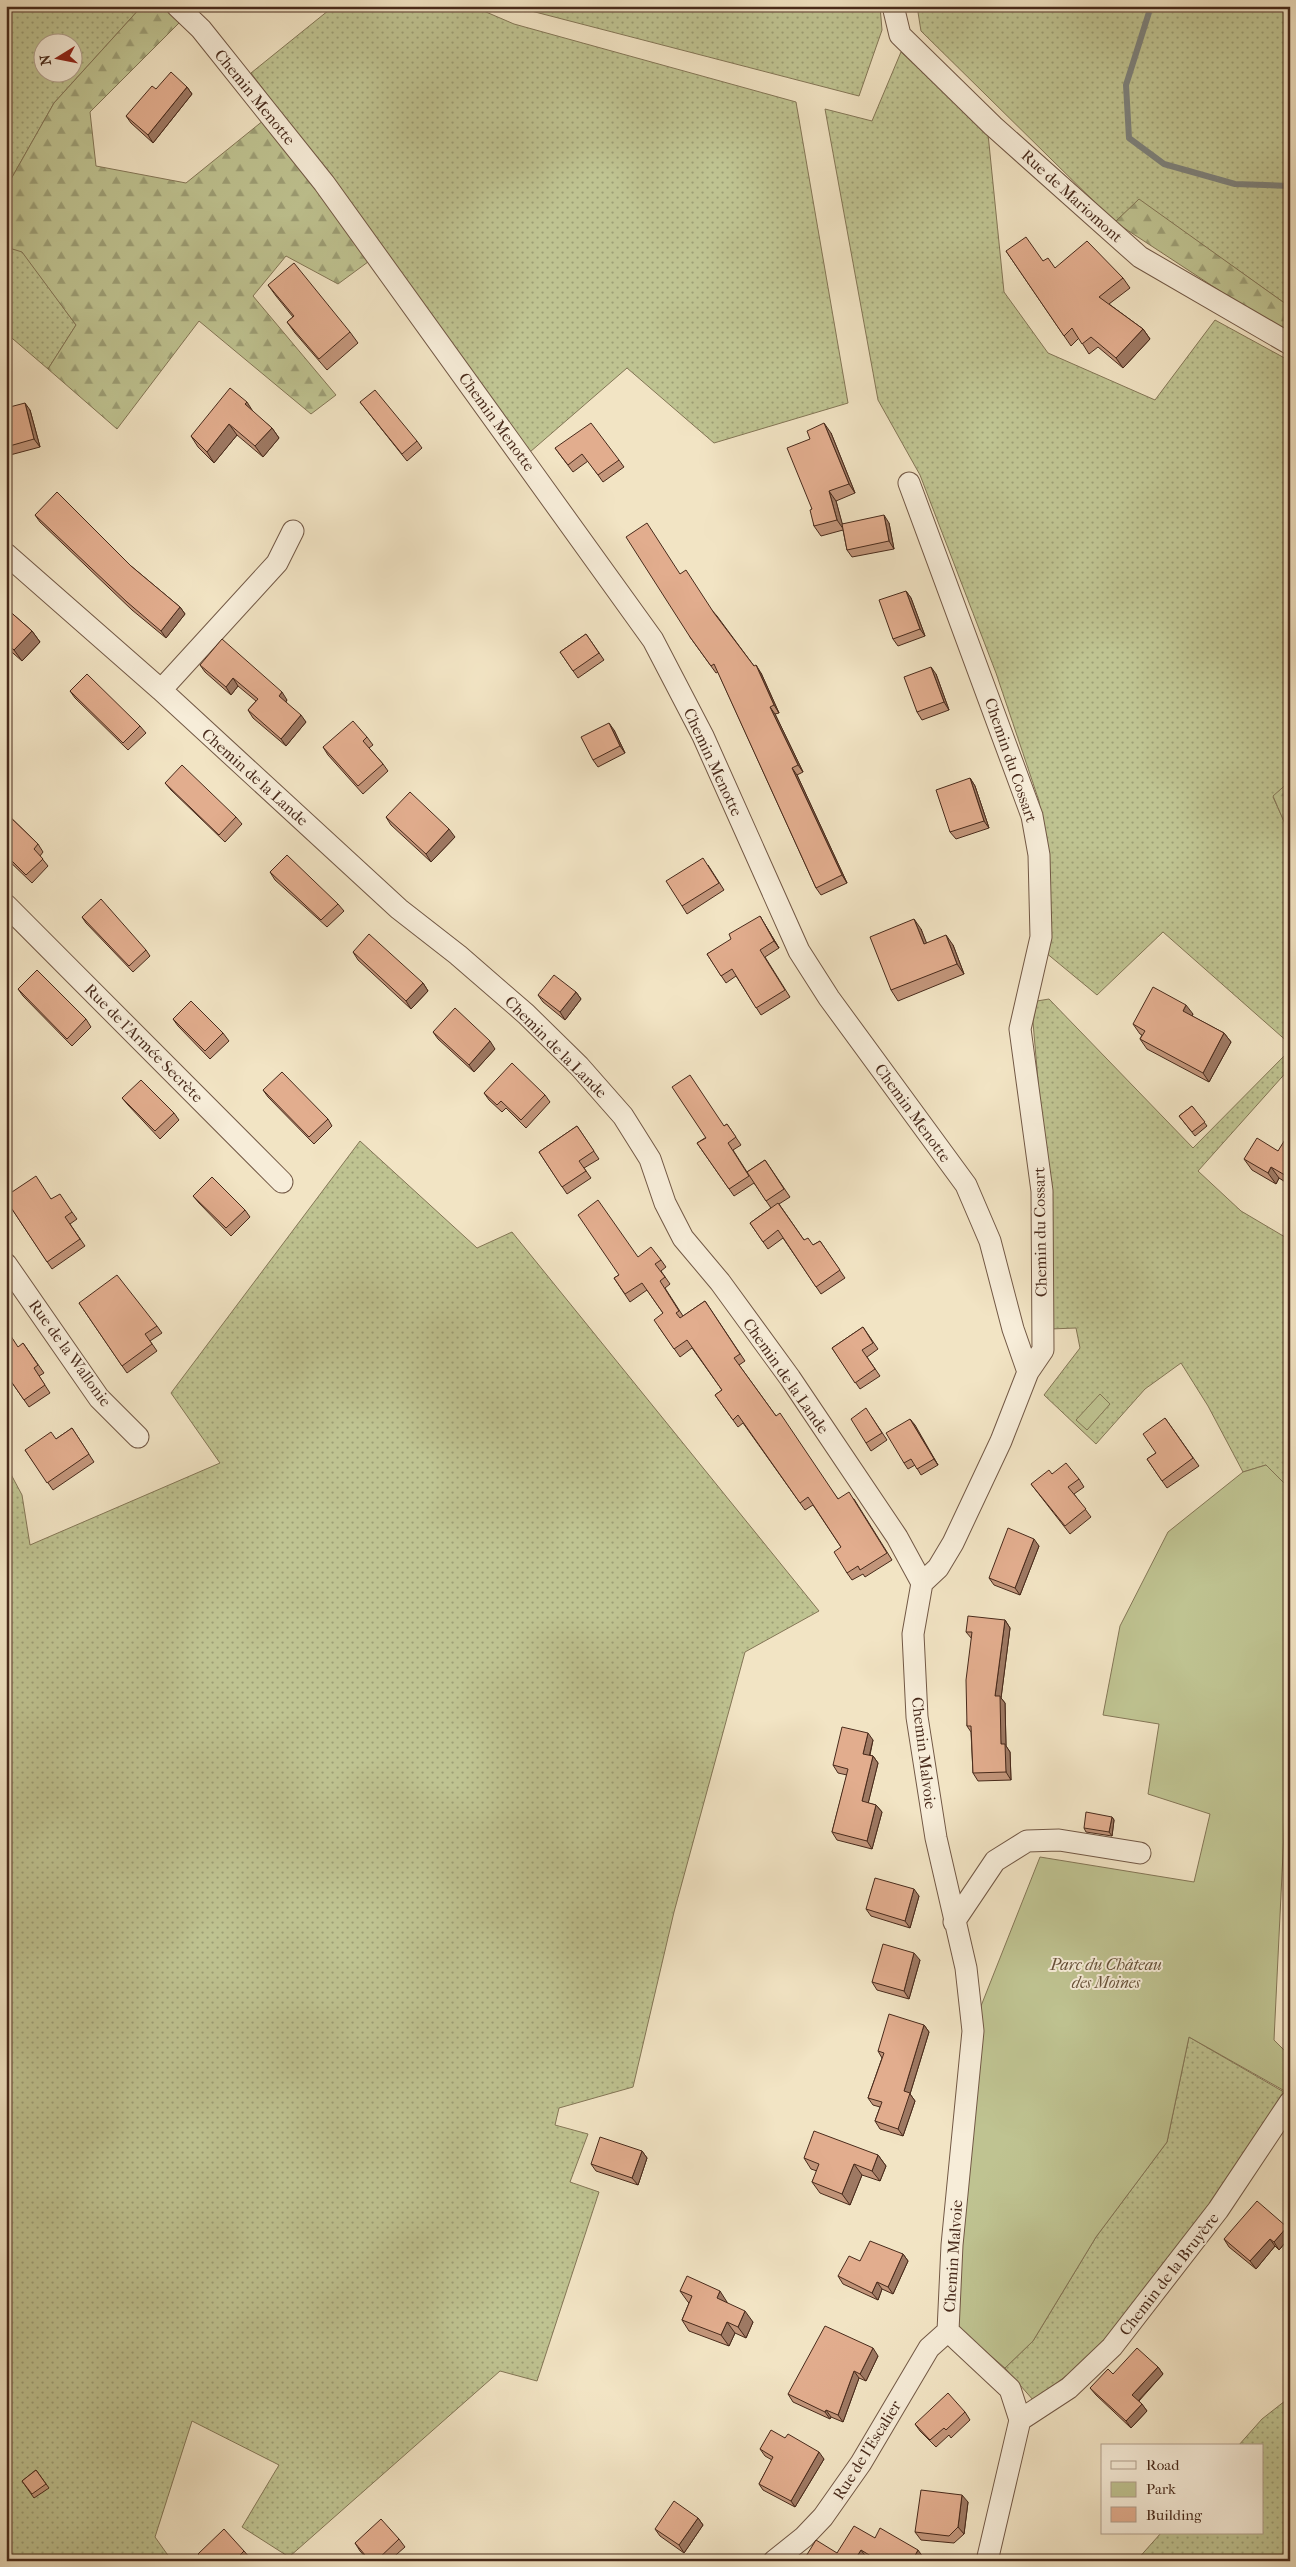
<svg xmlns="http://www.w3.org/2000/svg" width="1296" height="2567" font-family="'IM FELL French Canon',serif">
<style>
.grass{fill:url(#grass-dots);stroke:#847656;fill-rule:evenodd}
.forest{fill:url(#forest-firs);stroke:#847656}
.park{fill:#bfc391;stroke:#847656}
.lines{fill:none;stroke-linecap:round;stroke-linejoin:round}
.stream{stroke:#7d827d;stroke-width:6}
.street-casing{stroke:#725845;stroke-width:23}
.street{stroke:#f7edd9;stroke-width:21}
.wall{fill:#c2957a;stroke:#482a1b}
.shaded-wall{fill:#9e7963;stroke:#482a1b}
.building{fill:#e2ad8e;stroke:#482a1b}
.labels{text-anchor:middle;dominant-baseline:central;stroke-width:4;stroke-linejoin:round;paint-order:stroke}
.street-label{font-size:16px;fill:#482a1b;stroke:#f7edd9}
.park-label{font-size:16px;font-style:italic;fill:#665038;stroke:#f7edd9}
</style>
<defs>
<pattern id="grass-dots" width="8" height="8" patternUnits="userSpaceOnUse" patternTransform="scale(1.25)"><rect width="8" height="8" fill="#bfc391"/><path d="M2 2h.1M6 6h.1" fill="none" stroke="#9d9f76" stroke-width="1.8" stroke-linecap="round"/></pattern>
<pattern id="forest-firs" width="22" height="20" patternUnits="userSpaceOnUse" patternTransform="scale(1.25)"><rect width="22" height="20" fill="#bfc391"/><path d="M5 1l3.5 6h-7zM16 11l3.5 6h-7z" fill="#9d9f76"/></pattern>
</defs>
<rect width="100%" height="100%" fill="#f2e4c4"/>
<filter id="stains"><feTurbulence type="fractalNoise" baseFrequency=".004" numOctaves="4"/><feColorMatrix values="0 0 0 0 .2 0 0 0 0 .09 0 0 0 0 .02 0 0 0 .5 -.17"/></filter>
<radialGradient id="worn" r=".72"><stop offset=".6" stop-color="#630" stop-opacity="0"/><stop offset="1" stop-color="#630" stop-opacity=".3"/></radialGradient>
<path class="grass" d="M6,6H142L54,103L6,188ZM42,42H72V72H42Z
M334,6H472L514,24L796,102L848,403L714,443L627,368L530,452L345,198L251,73Z
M512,6H880L882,30L859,96Z
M917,6H1290V307L1139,200L1115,222L921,31Z
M901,52L988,134L1004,292L1048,353L1155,400L1215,320L1290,361V781L1273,797L1290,834V1044L1163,932L1097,995L1045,952L1050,885L1039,801L996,673L920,475L878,400L825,109L872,121Z
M6,247L22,251L76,325L48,369L6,333Z
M1049,999L1193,1148L1290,1050V1068L1198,1171L1241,1211L1290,1240V1337L1288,1339L1290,1342V1489L1266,1465L1243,1472L1208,1406L1181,1363L1145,1389L1096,1444L1044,1395L1080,1348L1076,1328L1050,1329L1048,1199L1033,1022L1037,1001Z
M360,1141L477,1248L512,1232L819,1611L745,1652L674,1912L633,2087L559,2108L555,2125L588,2134L570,2182L599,2192L537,2381L500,2371L289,2557L242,2527L279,2465L192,2421L155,2537L172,2561H6V1465L22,1495L30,1545L220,1463L171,1393Z
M1189,2037L1289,2095L1108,2343L1034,2401L1005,2368L1033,2341L1096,2237L1167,2142Z
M1290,2397V2561H1136L1161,2533H1262V2446H1238L1262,2419Z"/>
<path class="forest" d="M142,6H166L180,22L90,112L96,166L186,183L264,120L372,259L338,284L286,256L253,296L336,395L311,414L199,321L117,429L48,369L76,325L22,252L6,247V188L54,103Z
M1139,199L1290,307V337L1115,222Z
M1290,781V822L1285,824L1273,796Z"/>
<path class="park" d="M1100,1394L1110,1404L1087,1430L1076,1420Z
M1266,1465L1290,1489V1777L1286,1791L1274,2040L1290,2056V2094L1189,2037L1167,2142L1096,2237L1033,2341L1005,2368L956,2326L981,2006L1040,1857L1194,1882L1210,1814L1148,1794L1159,1724L1103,1715L1120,1626L1168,1532L1243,1472Z"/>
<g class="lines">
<path class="stream" d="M1151,6L1126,85L1129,138L1164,164L1235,184L1290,186"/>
<g class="street-casing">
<path id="street" d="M177,6L201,29L324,183L653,640L703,736L799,951L829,998L966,1185L990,1241L1013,1329L1028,1372
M893,6L900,35L993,126L1140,257L1290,344
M909,483L1032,816L1039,855L1041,937L1020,1029L1042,1191L1043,1350L1028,1372L1001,1441L953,1543L938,1568L922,1583
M6,554L161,690L399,909L458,955L526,1014L579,1066L623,1116L650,1159L665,1203L683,1238L720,1282L790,1378L897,1537L922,1583
M161,690L277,563L293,531
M6,905L282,1182
M6,1264L99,1398L138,1437
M922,1583L913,1634L917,1717L936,1838L966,1968L973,2031L952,2245L948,2331L1010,2389L1020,2420L987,2561
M954,1922L995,1861L1027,1841L1059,1840L1140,1853
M1020,2420L1069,2388L1112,2347L1218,2210L1290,2102
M774,2561L804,2537L823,2517L861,2463L929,2348L948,2331"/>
</g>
<use href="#street" class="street"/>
</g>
<path class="wall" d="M187,87L192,94L153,143L131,123L126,116L156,89Z
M1006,251L1043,261L1055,268L1123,278L1130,288L1109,304L1143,329L1150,339L1123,368L1098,347L1089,354L1079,338L1071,346Z
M268,285L350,332L358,343L327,370L295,333L287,322L293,317L276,296Z
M360,402L417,441L422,448L407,461Z
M6,408L30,410L40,447L10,455L6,450Z
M254,413L272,428L279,438L263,457L237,435L214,463L198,447L191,436Z
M831,433L855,493L836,501L842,524L889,523L894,549L852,557L847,550L843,530L821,536L814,526L812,509Z
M555,448L619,460L624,467L603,482L588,461L573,472Z
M35,515L131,566L180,607L185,614L166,638L132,610L40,522Z
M680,574L717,616L754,666L761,673L779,713L775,714L803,772L797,775L847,883L821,895L816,888L718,672L716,673L690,637Z
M906,591L911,598L925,636L898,646L893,639Z
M6,608L32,631L40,642L22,661L6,647Z
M586,634L604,660L578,678L560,652Z
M200,665L287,700L286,702L306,722L286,746L253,718L248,710L256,701L238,686L231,695L205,672Z
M936,674L949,710L922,720L917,712Z
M70,691L140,726L146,733L128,750L75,698Z
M614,730L625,753L598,767L593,760Z
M367,737L373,745L369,748L383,764L388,771L363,794L328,755L323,747Z
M970,778L975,786L989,828L956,839L950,832Z
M165,783L236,817L242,824L225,842L171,790Z
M6,813L38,844L43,852L40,856L48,866L32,883L6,858Z
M386,817L455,837L431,862L391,825Z
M708,865L724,890L687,914L682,906Z
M270,872L338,904L344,911L327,927L275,880Z
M82,917L146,950L150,956L133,972L86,923Z
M764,923L779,948L765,957L790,997L761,1015L736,976L726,983L707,954Z
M921,929L926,943L953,945L964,974L898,1001L891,990Z
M353,952L423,983L428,991L411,1009L358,960Z
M18,989L86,1019L91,1027L72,1046L23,996Z
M576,992L581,999L565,1020L543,1002L538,995Z
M1193,1014L1192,1016L1224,1033L1231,1042L1209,1082L1147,1049L1140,1039L1142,1035L1140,1034L1133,1024Z
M173,1019L223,1033L229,1041L210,1059L178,1026Z
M433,1032L495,1049L474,1072L438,1039Z
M263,1090L328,1119L332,1126L314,1144L268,1097Z
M484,1093L545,1095L550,1102L526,1128L506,1108L502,1112L489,1100Z
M122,1098L174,1113L179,1120L160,1139L128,1105Z
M1192,1106L1207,1126L1195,1136L1179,1116Z
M727,1124L741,1145L733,1150L747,1172L765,1160L790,1197L779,1204L804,1240L813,1245L820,1241L845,1278L821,1294L783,1238L768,1249L750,1223L771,1208L754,1183L734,1196L697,1143Z
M577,1126L599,1159L584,1168L591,1178L567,1194L539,1152Z
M1290,1140V1185L1279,1178L1276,1184L1252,1170L1244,1159L1278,1151Z
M193,1196L245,1210L250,1217L231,1236L199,1203Z
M52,1199L72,1212L77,1219L70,1224L85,1246L52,1269L6,1200Z
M661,1260L666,1267L661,1271L670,1284L665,1288L683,1316L705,1301L745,1361L739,1365L776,1416L838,1499H854L892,1560L865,1577L863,1574L852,1580L847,1573L841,1547L813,1505L805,1510L743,1423L738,1427L715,1395L722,1390L692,1348L680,1357L659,1327L663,1313L647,1290L630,1302L614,1278L619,1275Z
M79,1303L157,1326L162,1333L150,1341L157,1351L127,1373Z
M863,1327L878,1349L867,1357L880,1376L860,1389L832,1348Z
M23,1343L44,1373L39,1376L50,1393L29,1407L6,1374L19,1347Z
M871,1416L887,1440L871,1451L866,1443Z
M1165,1418L1199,1466L1167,1488L1147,1459L1156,1453Z
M910,1419L938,1465L921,1475L915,1465L908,1469L904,1463Z
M72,1428L94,1462L53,1490L25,1450L56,1439Z
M1052,1474L1079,1479L1084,1487L1074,1494L1091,1517L1070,1534L1031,1484Z
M1039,1546L1020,1595L994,1585L989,1578Z
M1005,1620L1010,1628L1001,1698L1005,1703L1006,1746L1010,1752L1011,1780L978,1781L973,1773L971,1732L967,1726L972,1639L966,1632Z
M873,1740L870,1755L873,1756L878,1763L868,1803L876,1805L882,1812L872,1849L837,1840L832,1832L847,1775L838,1773L833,1765Z
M1112,1817L1114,1820L1112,1836L1086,1832L1084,1828Z
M919,1896L910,1928L871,1916L866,1909Z
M920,1960L909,1999L877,1990L872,1982Z
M924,2025L929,2032L910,2094L915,2101L903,2136L880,2129L875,2121L880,2107L873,2105L868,2098L882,2058L878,2051Z
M642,2151L647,2158L638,2185L596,2171L591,2164Z
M878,2155L886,2166L880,2181L862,2175L850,2205L820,2193L812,2182L817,2171L811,2169L804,2158Z
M1287,2227L1290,2230V2237L1279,2250L1275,2246L1256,2269L1229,2247L1224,2239Z
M903,2254L908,2261L893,2294L882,2289L878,2300L843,2284L838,2276L860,2261Z
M680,2291L727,2302V2303L753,2322L746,2338L735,2333L729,2346L689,2331L682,2320L689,2303L688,2302Z
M878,2356L866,2381L859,2378L843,2422L831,2417L830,2419L793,2402L788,2394Z
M1158,2367L1163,2374L1139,2401L1147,2411L1131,2428L1096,2395L1090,2388L1113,2374Z
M965,2412L970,2420L951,2438L949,2435L936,2447L920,2431L915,2424Z
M785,2438L824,2459L795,2507L763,2490L759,2484L772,2460L765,2456L760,2449Z
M36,2470L49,2488L34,2498L22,2481Z
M968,2502L964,2534L954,2543L921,2540L915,2532Z
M698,2518L703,2525L684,2553L660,2536L655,2529Z
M875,2538L923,2557L921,2561H872L866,2557L837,2553Z
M399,2539L405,2547L389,2561H369L360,2551L355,2543Z
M244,2551L250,2558L247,2561H203L198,2554Z"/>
<path class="shaded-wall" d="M187,87L192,94L153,143L148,135Z
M1143,329L1150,339L1123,368L1116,358Z
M247,402L254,413L245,404Z
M25,403L30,410L40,447L34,439Z
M824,423L831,433L855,493L849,484Z
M229,424L237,435L214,463L207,452Z
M272,428L279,438L263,457L255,446Z
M829,491L836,501L844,530L837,520Z
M884,515L889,523L894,549L889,541Z
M906,591L911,598L925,636L920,629Z
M180,607L185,614L166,638L161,631Z
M32,631L40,642L22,661L14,650Z
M756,665L761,673L779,713L774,705Z
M931,667L936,674L949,710L944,702Z
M233,678L238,686L231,695L226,687Z
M282,692L287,700L284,703L279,696Z
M770,707L775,714L803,772L798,765Z
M301,715L306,722L286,746L281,739Z
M609,723L614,730L625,753L620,746Z
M792,768L797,775L847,883L842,875Z
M970,778L975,786L989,828L984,821Z
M449,829L455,837L431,862L426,854Z
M760,916L764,923L779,948L774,941Z
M914,919L921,929L931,954L924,944Z
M946,935L953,945L964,974L957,964Z
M423,983L428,991L411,1009L406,1001Z
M576,992L581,999L565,1020L560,1012Z
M1186,1005L1193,1014L1189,1020L1183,1011Z
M1224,1033L1231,1042L1209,1082L1203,1073Z
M490,1041L495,1049L474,1072L469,1065Z
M1271,1167L1279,1178L1276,1184L1268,1173Z
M910,1419L915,1425L938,1465L934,1459Z
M1034,1539L1039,1546L1020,1595L1015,1588Z
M1005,1620L1010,1628L1001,1698L1005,1703L1006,1746L1010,1752L1011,1780L1006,1772L1001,1744L995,1696Z
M868,1733L873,1740L868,1761L863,1754Z
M873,1756L878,1763L867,1808L862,1801Z
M876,1805L882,1812L872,1849L867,1841Z
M1112,1817L1114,1820L1112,1836L1109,1832Z
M914,1889L919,1896L910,1928L905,1921Z
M914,1953L920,1960L909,1999L904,1991Z
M924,2025L929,2032L910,2094L915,2101L903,2136L898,2129L904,2091Z
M642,2151L647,2158L638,2185L632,2178Z
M878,2155L886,2166L880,2181L872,2171Z
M854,2164L862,2175L850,2205L842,2194Z
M1287,2227L1290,2230V2237L1279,2250L1274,2242Z
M1270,2239L1275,2246L1256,2269L1250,2261Z
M903,2254L908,2261L893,2294L888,2287Z
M877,2282L882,2289L878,2300L872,2293Z
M720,2291L727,2302L724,2309L717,2298Z
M745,2311L753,2322L746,2338L738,2327Z
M727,2322L735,2333L729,2346L721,2335Z
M873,2348L878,2356L866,2381L860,2374Z
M1158,2367L1163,2374L1137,2402L1132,2395Z
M854,2371L859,2378L843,2422L838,2415Z
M1142,2404L1147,2411L1131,2428L1126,2421Z
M826,2410L831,2417L830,2419L825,2412Z
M819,2452L824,2459L795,2507L791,2501Z
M962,2495L968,2502L964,2534L958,2527Z
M698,2518L703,2525L684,2553L679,2545Z
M861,2550L866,2557L864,2561H854Z
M918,2550L923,2557L921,2561H912Z"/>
<path class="building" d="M171,72L187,87L148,135L126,116L152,86L156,89Z
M1026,237L1043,261L1048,258L1055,268L1087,241L1123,278L1099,297L1143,329L1116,358L1091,337L1082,344L1072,328L1064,336L1006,251Z
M294,263L350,332L319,359L287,322L294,316L268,285Z
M230,388L247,402L245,404L272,428L255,446L229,424L207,452L191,436Z
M375,390L417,441L402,454L360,402Z
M25,403L34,439L6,447V408Z
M591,423L619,460L598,475L582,454L568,465L555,448Z
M824,423L849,484L829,491L837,520L814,526L810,510L812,509L787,448L810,439L807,431Z
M57,492L131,566L180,607L161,631L127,602L35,515Z
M884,515L889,541L847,550L842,524Z
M647,523L680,574L686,570L714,613L754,666L756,665L774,705L770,707L798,765L792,768L842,875L816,888L714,664L711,666L690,637L626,537Z
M906,591L920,629L893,639L879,600Z
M6,608L32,631L14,650L6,643Z
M586,634L599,653L573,671L560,652Z
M222,639L282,692L279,696L301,715L281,739L248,710L258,699L233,678L226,687L200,665Z
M931,667L944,702L917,712L904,677Z
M87,674L140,726L123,743L70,691Z
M353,721L367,737L363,741L383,764L358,786L323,747Z
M609,723L620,746L593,760L581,737Z
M182,765L236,817L219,835L165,783Z
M970,778L984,821L950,832L936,790Z
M410,792L449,829L426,854L386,817Z
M6,813L38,844L34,849L43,859L26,875L6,855Z
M287,855L338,904L321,920L270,872Z
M703,858L719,883L682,906L666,881Z
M101,899L146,950L129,966L82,917Z
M760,916L774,941L760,950L785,990L756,1008L732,969L721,976L707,954L731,939L729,934Z
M914,919L924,944L946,935L957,964L891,990L870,937Z
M369,934L423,983L406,1001L353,952Z
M37,970L86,1019L67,1039L18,989Z
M554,975L576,992L560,1012L538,995Z
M1153,987L1186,1005L1183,1011L1224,1033L1203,1073L1140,1039L1145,1031L1133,1024Z
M191,1001L223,1033L205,1051L173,1019Z
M455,1008L490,1041L469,1065L433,1032Z
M512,1063L545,1095L521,1120L501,1101L497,1105L484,1093Z
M282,1072L328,1119L309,1137L263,1090Z
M690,1075L724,1126L727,1124L736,1137L728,1143L749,1176L729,1189L697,1143L706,1138L672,1087Z
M141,1080L174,1113L155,1131L122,1098Z
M1192,1106L1205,1122L1192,1132L1179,1116Z
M577,1126L594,1151L579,1161L586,1171L562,1187L539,1152Z
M1257,1138L1278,1151L1286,1138L1290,1140V1178L1271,1167L1268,1173L1244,1159Z
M765,1160L784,1189L766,1201L747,1172Z
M36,1176L51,1199L60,1194L72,1212L65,1217L80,1239L47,1262L6,1200V1196Z
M212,1177L245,1210L226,1228L193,1196Z
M598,1200L638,1257L651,1247L661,1260L655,1264L665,1277L660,1281L679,1311L676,1313L680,1318L705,1301L740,1354L734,1358L776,1416L780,1413L838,1499L849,1492L887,1553L860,1570L858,1566L847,1573L834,1552L841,1547L808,1497L800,1503L738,1415L733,1420L715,1395L722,1390L687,1340L674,1349L654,1320L663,1313L642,1283L625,1294L614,1278L619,1275L578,1215Z
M778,1203L804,1240L808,1238L813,1245L820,1241L840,1270L816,1287L778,1230L763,1242L750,1223Z
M117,1275L157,1326L145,1334L152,1344L122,1366L79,1303Z
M863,1327L873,1343L862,1350L875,1369L855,1383L832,1348Z
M6,1330H7L18,1347L23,1343L38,1365L34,1368L45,1385L24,1400L6,1374Z
M866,1408L882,1433L866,1443L851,1419Z
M1165,1418L1193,1458L1162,1481L1147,1459L1156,1453L1143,1434Z
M910,1419L934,1459L917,1469L911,1459L904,1463L886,1433Z
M72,1428L89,1454L47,1483L25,1450L51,1432L56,1439Z
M1066,1463L1079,1479L1068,1487L1086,1509L1065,1526L1031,1484L1049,1470L1052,1474Z
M1008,1528L1034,1539L1015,1588L989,1578Z
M968,1616L1005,1620L995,1696H1000L1001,1744H1005L1006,1772L973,1773L971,1726H967L966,1680L972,1632H966Z
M842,1727L868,1733L863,1754L873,1756L862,1801L876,1805L867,1841L832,1832L848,1769L833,1765Z
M1086,1812L1112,1817L1109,1832L1084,1828Z
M875,1878L914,1889L905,1921L866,1909Z
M883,1944L914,1953L904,1991L872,1982Z
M889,2014L924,2025L904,2091L910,2093L898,2129L875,2121L882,2102L868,2098L884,2053L878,2051Z
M814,2131L878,2155L872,2171L854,2164L842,2194L812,2182L819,2164L804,2158Z
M600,2137L642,2151L632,2178L591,2164Z
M1257,2201L1287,2227L1274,2242L1270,2239L1250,2261L1224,2239Z
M870,2241L903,2254L888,2287L877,2282L872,2293L838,2276L849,2256L860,2261Z
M687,2276L720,2291L717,2298L745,2311L738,2327L727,2322L721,2335L682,2320L692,2296L680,2291Z
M825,2326L873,2348L860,2374L854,2371L838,2415L826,2410L825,2412L788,2394Z
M1137,2348L1158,2367L1132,2395L1142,2404L1126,2421L1090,2388L1108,2369L1113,2374Z
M948,2393L965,2412L946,2430L944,2428L930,2440L915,2424Z
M771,2430L785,2438L788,2434L819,2452L791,2501L759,2484L773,2457L760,2449Z
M36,2470L46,2484L32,2494L22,2481Z
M921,2490L962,2495L958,2527L949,2536L915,2532Z
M674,2501L698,2518L679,2545L655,2529Z
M381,2519L399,2539L376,2561H370L355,2543Z
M854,2526L875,2538L880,2528L918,2550L912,2561H879L861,2550L854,2561H803L816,2540L837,2553Z
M224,2529L244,2551L234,2561H205L198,2554Z
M590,2557L596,2561H588Z"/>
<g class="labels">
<g class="street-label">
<text transform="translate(255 97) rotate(51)">Chemin Menotte</text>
<text transform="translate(1072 196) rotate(42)">Rue de Mariomont</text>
<text transform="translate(497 422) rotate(54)">Chemin Menotte</text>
<text transform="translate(1011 760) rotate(71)">Chemin du Cossart</text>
<text transform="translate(713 762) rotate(65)">Chemin Menotte</text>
<text transform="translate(255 777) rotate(42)">Chemin de la Lande</text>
<text transform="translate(144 1043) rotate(45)">Rue de l'Armée Secrète</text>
<text transform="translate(556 1047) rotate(45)">Chemin de la Lande</text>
<text transform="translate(913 1113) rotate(54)">Chemin Menotte</text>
<text transform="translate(1040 1232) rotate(-91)">Chemin du Cossart</text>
<text transform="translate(70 1353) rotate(54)">Rue de la Wallonie</text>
<text transform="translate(786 1376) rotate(55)">Chemin de la Lande</text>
<text transform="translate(924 1753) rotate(83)">Chemin Malvoie</text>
<text transform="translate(953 2256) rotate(-86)">Chemin Malvoie</text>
<text transform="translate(1169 2274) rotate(-52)">Chemin de la Bruyère</text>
<text transform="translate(867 2450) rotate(-58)">Rue de l'Escalier</text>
</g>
<g class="park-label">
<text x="1106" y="1964">Parc du Château<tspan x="1106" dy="18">des Moines</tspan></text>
</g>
</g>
<rect width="1296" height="2567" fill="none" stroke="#f2e4c4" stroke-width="25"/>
<rect x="8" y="8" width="1281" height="2552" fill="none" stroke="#482a1b" stroke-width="2.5"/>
<rect x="12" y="12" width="1271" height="2542" fill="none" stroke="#482a1b"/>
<rect x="1101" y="2444" width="162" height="90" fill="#f7edd9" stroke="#b19f8d"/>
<rect x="1111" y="2461" width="25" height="8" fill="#f7edd9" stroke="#b19f8d"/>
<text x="1146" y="2470" font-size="15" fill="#482a1b">Road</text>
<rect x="1111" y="2482" width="25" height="15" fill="#bfc391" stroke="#b19f8d"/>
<text x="1146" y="2494" font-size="15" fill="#482a1b">Park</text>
<rect x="1111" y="2507" width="25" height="15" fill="#e2ad8e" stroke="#b19f8d"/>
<text x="1146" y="2520" font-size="15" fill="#482a1b">Building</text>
<g transform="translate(58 58) rotate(260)"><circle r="24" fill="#f7edd9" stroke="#b19f8d"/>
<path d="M0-4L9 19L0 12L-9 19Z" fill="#8f2418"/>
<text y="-8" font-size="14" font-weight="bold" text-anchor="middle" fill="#482a1b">N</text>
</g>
<rect width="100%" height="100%" filter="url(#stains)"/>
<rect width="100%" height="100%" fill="url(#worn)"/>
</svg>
